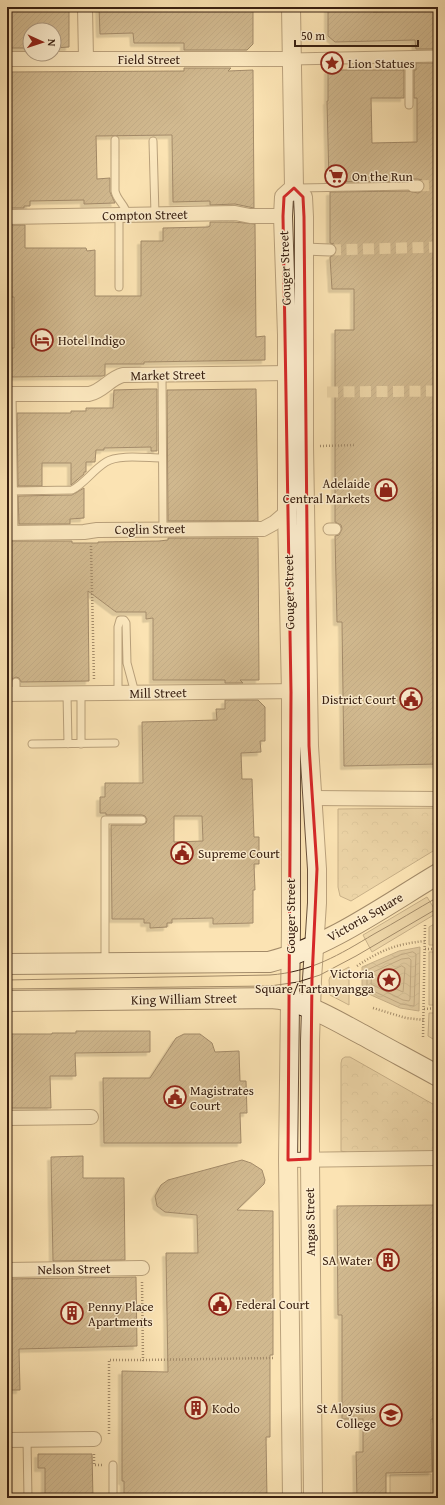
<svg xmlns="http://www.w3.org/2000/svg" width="445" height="1505" font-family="'Gentium Book Plus',serif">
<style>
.green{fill:#dac297;stroke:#8a7154}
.forest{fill:url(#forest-crowns);stroke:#8a7154}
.water{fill:url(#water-waves);stroke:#866d51}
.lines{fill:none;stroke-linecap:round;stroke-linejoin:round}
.shore{stroke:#796046;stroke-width:1}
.building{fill:url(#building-hatch);stroke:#392011;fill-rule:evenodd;filter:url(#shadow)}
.pedestrian-tunnel{stroke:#d4bc93;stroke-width:11;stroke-dasharray:11 5.5;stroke-linecap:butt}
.service-casing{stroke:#6a513a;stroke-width:9}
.pedestrian-casing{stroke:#6a513a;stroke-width:13}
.minor-casing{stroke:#6a513a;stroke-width:16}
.tertiary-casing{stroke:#6a513a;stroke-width:20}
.secondary-casing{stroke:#392011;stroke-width:22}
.path{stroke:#392011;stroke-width:2.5;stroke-dasharray:1 2;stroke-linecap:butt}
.service{stroke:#fcedce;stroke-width:7}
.pedestrian{stroke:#fcedce;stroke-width:11}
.minor{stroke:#fcedce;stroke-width:14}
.tertiary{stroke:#fcedce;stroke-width:18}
.secondary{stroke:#fcedce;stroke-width:20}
.tram{stroke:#392011;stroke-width:1}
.marked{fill:none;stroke:#d62828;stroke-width:3;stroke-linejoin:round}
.labels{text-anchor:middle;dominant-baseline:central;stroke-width:3;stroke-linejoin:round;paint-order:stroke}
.street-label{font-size:13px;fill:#392011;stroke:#fcedce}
.poi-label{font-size:13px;fill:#392011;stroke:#fcedce;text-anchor:start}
</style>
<defs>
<pattern id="forest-crowns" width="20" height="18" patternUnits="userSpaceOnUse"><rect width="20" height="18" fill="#dac297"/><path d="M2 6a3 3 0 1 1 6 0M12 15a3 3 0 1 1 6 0" fill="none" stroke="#bca681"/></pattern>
<pattern id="water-waves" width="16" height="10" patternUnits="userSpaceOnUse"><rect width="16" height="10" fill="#b9a17c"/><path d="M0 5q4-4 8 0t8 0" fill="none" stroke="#978364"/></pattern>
<pattern id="building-hatch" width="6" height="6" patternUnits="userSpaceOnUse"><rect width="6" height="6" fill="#9e8565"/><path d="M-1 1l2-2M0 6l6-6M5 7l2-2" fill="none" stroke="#826c52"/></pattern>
<filter id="shadow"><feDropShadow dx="-3.5" dy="3.5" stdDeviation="0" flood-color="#0004"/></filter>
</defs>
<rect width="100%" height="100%" fill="#fbe3b3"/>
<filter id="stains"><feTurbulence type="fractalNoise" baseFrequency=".005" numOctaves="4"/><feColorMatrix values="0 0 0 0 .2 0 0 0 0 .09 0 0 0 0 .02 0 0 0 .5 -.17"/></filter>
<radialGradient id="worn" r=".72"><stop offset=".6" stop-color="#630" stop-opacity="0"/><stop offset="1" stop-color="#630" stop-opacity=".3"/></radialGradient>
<path class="green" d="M427,897L437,913L372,952L363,935Z
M438,922V945H429V927Z
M429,952H438V1005H429Z
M349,967V1005L330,995L329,980L330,977Z
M429,1013H438V1042L428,1036Z
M431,1474V1498H390V1475Z"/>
<path class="forest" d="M438,808V848L351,901L340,896L338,887V809Z
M345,1057H350L438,1107V1152L350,1153L341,1151V1063L342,1059Z"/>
<path class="water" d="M420,947L419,1011L400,1008L362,991V967L399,951Z"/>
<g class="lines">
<path class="shore" d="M413,952L416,954L414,1006L401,1004L367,988V970L400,955Z
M402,959L409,958L411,960L410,999L409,1001L403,1000L371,984L372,973Z
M402,966L405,968L403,992L377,981L378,977Z"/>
</g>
<path class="building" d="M7,7H69V47L54,48V30H30V48H7Z
M99,7H253V44L247,50H184V43H134L133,33L100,34Z
M328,7H373V12L416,11V7H438V49H416L415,40L335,42L328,36Z
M416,63H438V764L344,766L342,622H337L335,536L339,535L342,529L341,525L335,522V330H354V289H332L330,257L336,254L337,250L334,244L330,243V192L408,191L418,193L424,190L425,186L422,180L418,179H413L408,181L329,182L327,101H328V70H404V98H371L372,143L417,142V98H414V70H416Z
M184,68H231L228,71L253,70L254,208L235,204L210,205V201L173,202L172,135L96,136L97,179L110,178V192L115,203L84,204V200L30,201V206H24V208H9V206H7V72L184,71Z
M210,222H234L255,224L256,337L265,336V360L144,362V364H105V375L103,376L7,377V348H14V297H11L9,225H25V248H86L87,251L95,250V296H141V241H163V228L208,227L210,226Z
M148,389H157V451H151V447L104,448V450H96L95,462H86V472H84V474L71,485V463H42V486H18L17,413H71V411H86V408H113L114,390Z
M256,389L258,521H168L167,390Z
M84,488V518L70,519V524H19L18,496L72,495Z
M168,538H258L259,680H240L243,683H225V680H153V618L146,619V612H116L88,591L89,681L21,682L19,678L16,677L12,679L11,682H7V541H72V543H98V542L159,541L168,540Z
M225,700H258L265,707V741H260L261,752L241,753L242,779H252L254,837H259V864H254L255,890H253V923L213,924V918L172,919V923H167V927L150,928V923H144V919H112L111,825H142L146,823L147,820L145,816L142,815H106V813H100V797H105V783H143L142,722L217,720L216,709H225ZM174,816H202L203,841L174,842Z
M76,1031H150V1052L75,1053L76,1076H50L51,1108H7V1034H52V1033H76Z
M184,1034H200L212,1043L215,1052L239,1051L240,1081H246L247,1113H240L241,1143H104L103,1078H150L176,1038Z
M83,1156V1178H124L125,1260L53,1261L51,1157Z
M242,1160L251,1163L262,1170L265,1180L264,1184L237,1210L273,1211V1355H270V1437H266L267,1498H124V1481H122V1371L168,1372L166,1253H198L197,1215L165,1212L157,1206L155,1196L161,1185L168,1180Z
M438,1205V1419H431L432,1472L386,1473V1498H357L356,1452H363V1419H342V1315H338L337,1206Z
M136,1277L137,1346L19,1349L20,1390H7V1279Z
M38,1454H92L93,1498H45V1468H38Z"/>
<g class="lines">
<path class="pedestrian-tunnel" d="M418,186L438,185
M330,250L438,247
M327,392L438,391"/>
<g class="service-casing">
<path id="service" d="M409,56V105
M115,140V191C117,201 126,205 127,215
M153,141L155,215
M299,188L413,186
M119,215V287
M162,375L163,529
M12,394L14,533
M13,491L72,490C85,483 93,470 106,462C118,454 147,458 162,458
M16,682V694
M118,693V627L120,620H124L126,623L127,663L135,693
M67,694L68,744
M81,694V744
M32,744L115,743
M105,963V820H142
M27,1440L28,1498
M113,1465V1498"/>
</g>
<g class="pedestrian-casing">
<path id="pedestrian" d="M292,59L438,56
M413,186H418
M304,249L330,250
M329,529H335"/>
</g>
<g class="minor-casing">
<path id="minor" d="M85,7L86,59
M7,59H292
M7,217L235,213L250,216H283
M7,394H89C103,391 110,378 123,375L287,373
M7,533L84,532L97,530L263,529L274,523L287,512
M7,694L301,691
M313,798L438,799
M7,1118L91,1117
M288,1160L438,1158
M7,1270L142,1268
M7,1440L94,1439"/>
</g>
<g class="tertiary-casing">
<path id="tertiary" d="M291,7L294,188L303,197L304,217V446L309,746L317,869V903L312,979L310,1041V1159L313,1498
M292,1498L288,1160L291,927V692L287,512V335L283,216L284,197L294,188"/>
</g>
<g class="secondary-casing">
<path id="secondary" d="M7,964L269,962C328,947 386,905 438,874
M7,1001L270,998C302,999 336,1021 363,1035C388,1049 413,1062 438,1076"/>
</g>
<path class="path" d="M320,446L355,445
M91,546L94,679
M425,949H438
M357,966C381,950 396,944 425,941
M373,1008L406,1018L424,1020
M424,1009L438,1008
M423,1037L425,925
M142,1282L143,1360L273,1358
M109,1434V1360H143
M94,1454V1465H103"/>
<use href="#service" class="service"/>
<use href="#pedestrian" class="pedestrian"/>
<use href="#minor" class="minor"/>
<use href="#tertiary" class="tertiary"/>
<use href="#secondary" class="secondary"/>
<path class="tram" d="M7,980L270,975C311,972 339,955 374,934C396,922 417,909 438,897
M7,989L270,986L298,982L320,975L356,956L438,908"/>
</g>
<path d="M0 0H445V1505H0ZM294,188L303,197L304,217L309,746L317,869L312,979L310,1159L288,1160L291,692L283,216L284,197Z" fill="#fbe3b3" fill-opacity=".55" fill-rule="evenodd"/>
<path class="marked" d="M294,188L303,197L304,217L309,746L317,869L312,979L310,1159L288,1160L291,692L283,216L284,197Z"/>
<defs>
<g id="sight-ring" transform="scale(1.15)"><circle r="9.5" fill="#fcedce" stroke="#8f2418" stroke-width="1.5"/><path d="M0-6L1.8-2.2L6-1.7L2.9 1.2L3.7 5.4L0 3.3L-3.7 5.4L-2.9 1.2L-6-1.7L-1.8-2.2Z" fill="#8f2418"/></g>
<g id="supermarket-ring" transform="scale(1.15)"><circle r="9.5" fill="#fcedce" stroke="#8f2418" stroke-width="1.5"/><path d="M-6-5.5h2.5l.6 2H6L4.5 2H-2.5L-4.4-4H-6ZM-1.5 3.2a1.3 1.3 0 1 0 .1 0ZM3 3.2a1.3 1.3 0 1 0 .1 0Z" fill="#8f2418"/></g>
<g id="hotel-ring" transform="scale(1.15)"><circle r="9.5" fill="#fcedce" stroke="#8f2418" stroke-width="1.5"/><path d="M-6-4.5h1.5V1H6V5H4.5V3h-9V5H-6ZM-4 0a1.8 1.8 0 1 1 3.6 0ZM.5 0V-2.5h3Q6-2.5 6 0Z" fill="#8f2418"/></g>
<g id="shop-ring" transform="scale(1.15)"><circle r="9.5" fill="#fcedce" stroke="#8f2418" stroke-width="1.5"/><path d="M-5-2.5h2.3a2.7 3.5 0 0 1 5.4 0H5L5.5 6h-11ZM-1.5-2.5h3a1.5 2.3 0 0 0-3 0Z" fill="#8f2418"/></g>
<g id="civic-ring" transform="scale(1.15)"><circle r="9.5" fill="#fcedce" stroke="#8f2418" stroke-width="1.5"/><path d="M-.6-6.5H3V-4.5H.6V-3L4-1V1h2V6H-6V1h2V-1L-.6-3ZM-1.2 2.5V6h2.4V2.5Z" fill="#8f2418"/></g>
<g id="building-ring" transform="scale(1.15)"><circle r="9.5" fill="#fcedce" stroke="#8f2418" stroke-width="1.5"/><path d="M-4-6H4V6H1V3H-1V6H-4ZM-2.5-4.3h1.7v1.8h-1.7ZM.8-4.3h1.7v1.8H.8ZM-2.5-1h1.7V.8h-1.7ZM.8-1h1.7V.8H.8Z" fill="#8f2418"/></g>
<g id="school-ring" transform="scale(1.15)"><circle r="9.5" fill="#fcedce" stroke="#8f2418" stroke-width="1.5"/><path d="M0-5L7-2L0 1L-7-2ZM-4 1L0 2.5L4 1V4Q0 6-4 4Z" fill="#8f2418"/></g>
</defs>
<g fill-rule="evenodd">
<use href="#sight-ring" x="332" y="63"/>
<use href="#supermarket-ring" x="336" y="176"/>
<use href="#hotel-ring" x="42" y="340"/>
<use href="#shop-ring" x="386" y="490"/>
<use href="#civic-ring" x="411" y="699"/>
<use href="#civic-ring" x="182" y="853"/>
<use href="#sight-ring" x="389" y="980"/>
<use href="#civic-ring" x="175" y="1097"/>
<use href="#building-ring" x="388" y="1260"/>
<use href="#civic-ring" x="220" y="1304"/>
<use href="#building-ring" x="72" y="1313"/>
<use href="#building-ring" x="196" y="1408"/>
<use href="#school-ring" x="391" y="1415"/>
</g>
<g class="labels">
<g class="street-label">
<text x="149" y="59">Field Street</text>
<text transform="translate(145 215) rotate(-1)">Compton Street</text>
<text transform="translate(285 268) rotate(-92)">Gouger Street</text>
<text transform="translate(168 375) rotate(-1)">Market Street</text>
<text transform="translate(150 529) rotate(-1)">Coglin Street</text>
<text transform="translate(289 592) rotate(-91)">Gouger Street</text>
<text transform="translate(158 693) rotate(-1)">Mill Street</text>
<text transform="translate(290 916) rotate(-90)">Gouger Street</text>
<text transform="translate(365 917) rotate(-30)">Victoria Square</text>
<text transform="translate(184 999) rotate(-1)">King William Street</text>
<text transform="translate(310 1222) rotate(-91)">Angas Street</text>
<text transform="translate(74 1269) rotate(-1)">Nelson Street</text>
</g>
<g class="poi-label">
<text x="348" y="63">Lion Statues</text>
<text x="352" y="176">On the Run</text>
<text x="58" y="340">Hotel Indigo</text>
<text x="370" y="483" text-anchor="end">Adelaide<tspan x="370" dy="15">Central Markets</tspan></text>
<text x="396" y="699" text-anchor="end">District Court</text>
<text x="198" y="853">Supreme Court</text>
<text x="374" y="973" text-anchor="end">Victoria<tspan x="374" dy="15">Square/Tartanyangga</tspan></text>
<text x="190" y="1090">Magistrates<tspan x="190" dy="15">Court</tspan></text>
<text x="372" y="1260" text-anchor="end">SA Water</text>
<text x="236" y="1304">Federal Court</text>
<text x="88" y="1306">Penny Place<tspan x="88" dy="15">Apartments</tspan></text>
<text x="212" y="1408">Kodo</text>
<text x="376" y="1408" text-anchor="end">St Aloysius<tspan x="376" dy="15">College</tspan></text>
</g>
</g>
<rect width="445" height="1505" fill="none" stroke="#fbe3b3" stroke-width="24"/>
<rect x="8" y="8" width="429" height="1489" fill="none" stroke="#392011" stroke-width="2"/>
<rect x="12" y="12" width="421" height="1481" fill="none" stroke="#392011"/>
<g transform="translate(42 42) rotate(93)"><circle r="19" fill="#fcedce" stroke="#ae9b82"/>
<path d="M0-3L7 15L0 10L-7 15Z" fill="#8f2418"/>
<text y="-6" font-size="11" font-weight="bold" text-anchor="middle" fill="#392011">N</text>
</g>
<path d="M295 40v6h123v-6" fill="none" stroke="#392011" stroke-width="2"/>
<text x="301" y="40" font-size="12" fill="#392011" stroke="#fcedce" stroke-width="3" paint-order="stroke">50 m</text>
<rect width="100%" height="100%" filter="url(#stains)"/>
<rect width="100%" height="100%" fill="url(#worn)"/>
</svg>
